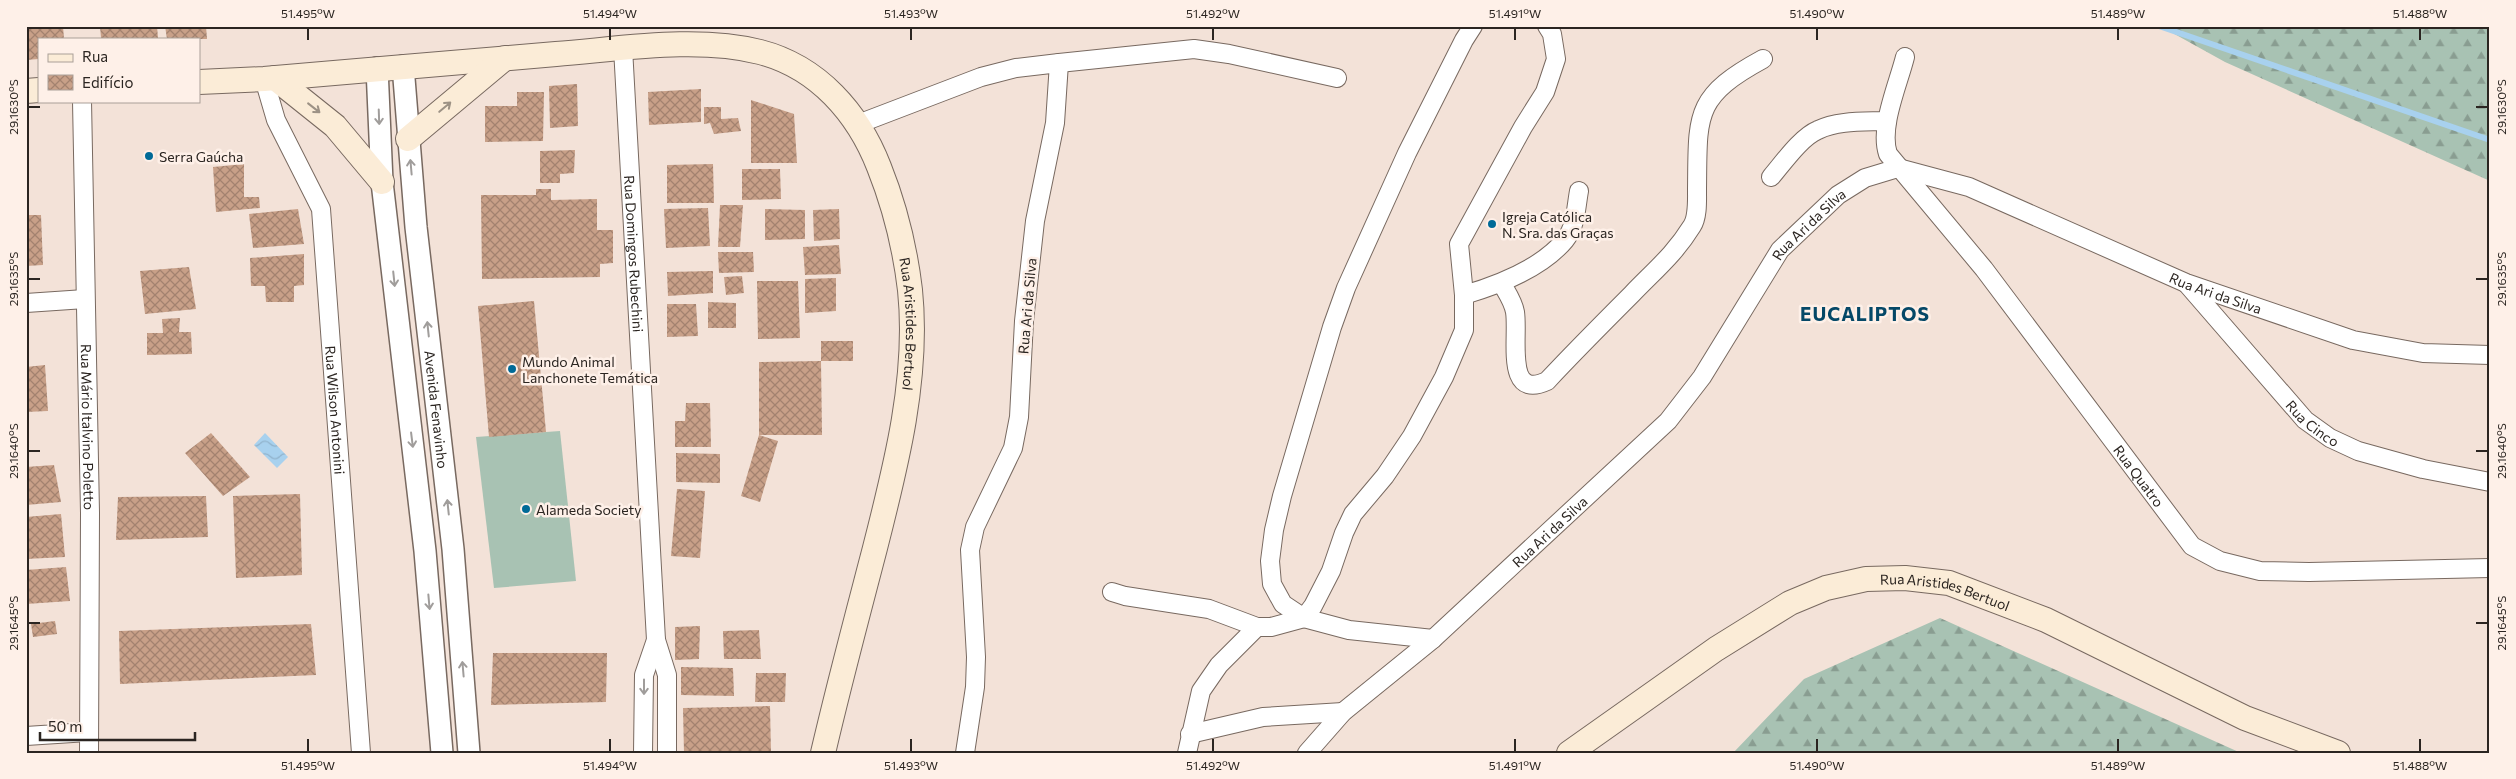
<svg xmlns="http://www.w3.org/2000/svg" width="2516" height="779" font-family="Commissioner,sans-serif">
<style>
.forest{fill:url(#forest-firs)}
.garden{fill:#a8c2b3}
.water{fill:url(#water-waves)}
.lines{fill:none;stroke-linecap:round;stroke-linejoin:round}
.stream{stroke:#a8d1ee;stroke-width:6}
.building{fill:url(#building-cross-hatch)}
.minor-casing{stroke:#786960;stroke-width:20}
.tertiary-casing{stroke:#786960;stroke-width:24}
.secondary-casing{stroke:#786960;stroke-width:26}
.minor{stroke:#fff;stroke-width:18}
.tertiary{stroke:#fff;stroke-width:21}
.secondary{stroke:#fbecd7;stroke-width:24}
.oneway{stroke:#9d9285}
.oneway2{stroke:#a09d9b}
.ticks{fill:none;stroke:#2b2521;stroke-width:2}
.poi-dot{fill:#006a97;stroke:#fef0e8;stroke-width:2}
.labels{text-anchor:middle;dominant-baseline:central;stroke-width:5;stroke-linejoin:round;paint-order:stroke}
.poi-label{font-size:14px;fill:#2b2521;stroke:#fef0e8;text-anchor:start}
.street-label{font-size:14px;fill:#2b2521;stroke:#fef0e8}
.district-label{font-size:19px;font-weight:bold;letter-spacing:1px;fill:#054867;stroke:#fef0e8}
.neatline{fill:none;stroke:#2b2521;stroke-width:2}
.ticks-label{font-size:12px;text-anchor:middle;fill:#2b2521}
</style>
<defs>
<pattern id="forest-firs" width="22" height="20" patternUnits="userSpaceOnUse" patternTransform="scale(1.25)"><rect width="22" height="20" fill="#a8c2b3"/><path d="M5 1l3.5 6h-7zM16 11l3.5 6h-7z" fill="#899d91"/></pattern>
<pattern id="water-waves" width="16" height="10" patternUnits="userSpaceOnUse" patternTransform="scale(1.25)"><rect width="16" height="10" fill="#a8d1ee"/><path d="M0 5q4-4 8 0t8 0" fill="none" stroke="#91b3cc"/></pattern>
<pattern id="building-cross-hatch" width="8" height="8" patternUnits="userSpaceOnUse" patternTransform="scale(1.25)"><rect width="8" height="8" fill="#c8a088"/><path d="M0 0l8 8M0 8l8-8" fill="none" stroke="#a3826f"/></pattern>
</defs>
<rect width="100%" height="100%" fill="#f3e2d8"/>
<path class="forest" d="M2160,26H2490V181L2225,62Z
M1940,618L2241,753H1733L1804,679Z"/>
<path class="garden" d="M560,431L576,581L494,588L476,437Z"/>
<path class="water" d="M265,433L288,457L277,468L254,445Z"/>
<g class="lines">
<path class="stream" d="M2159,26L2490,140"/>
</g>
<path class="building" d="M26,26H63L64,39H39V59L26,60Z
M100,26H157L158,38H101Z
M165,26H206L207,39H167Z
M577,84L578,126L550,128L549,86Z
M701,89V122L649,125L648,92Z
M517,92H544L543,141L485,142V106H517Z
M751,100L794,114L797,163H751Z
M704,107H721V119L738,118L741,131L714,134L710,123L704,124Z
M575,150L574,173L560,174V183H540V151Z
M244,164V197H259L260,208L216,212L213,167Z
M713,164L714,203H667V165Z
M742,169H780L781,199L742,200Z
M536,189H551V200L597,199V230H613V263L600,264V277L482,279L481,195H536Z
M720,205H743L740,247H718Z
M708,208L710,246L666,248L664,209Z
M298,209L304,244L253,248L249,214Z
M765,209L805,210V239L765,240Z
M839,209L840,239L814,241L813,210Z
M26,215H41L43,265L26,266Z
M839,245L841,274L805,275L803,247Z
M718,252H753L754,272L719,273Z
M304,254V285L294,286V302H266L265,286H251L250,258Z
M189,267L196,309L145,314L140,271Z
M713,271V293L668,296L667,272Z
M742,276L744,293L726,295L724,277Z
M836,278V311L805,313V279Z
M757,281H798L800,338L758,339Z
M534,301L546,432L489,437L478,306Z
M708,302L736,303V328H708Z
M667,304H696L698,336L667,337Z
M180,318L179,332H191L192,354L147,355V333H163L162,319Z
M821,341H853V361H821Z
M821,361L822,435H759V362Z
M45,365L48,411L26,412V367Z
M686,403H710L711,447H675V421H685Z
M211,433L250,477L223,496L185,453Z
M759,435L778,441L760,502L741,496Z
M676,453L720,454V483L676,482Z
M54,465L61,502L26,505V467Z
M677,489L705,491L700,558L671,556Z
M300,494L302,575L236,578L233,496Z
M206,496L208,537L116,540L118,497Z
M61,514L65,557L26,559V517Z
M66,567L70,601L26,604V570Z
M55,621L57,634L33,637L31,624Z
M311,624L316,675L120,684L119,631Z
M700,626L699,659L675,660V627Z
M759,630L761,659H724L723,631Z
M493,653H607L606,702L491,705Z
M681,667L733,668L734,696L681,695Z
M756,673H786L785,702H755Z
M770,706L771,753H684L683,708Z"/>
<g class="lines">
<g class="minor-casing">
<g id="minor">
<path id="s1" d="M623,48L656,640L667,675V753"/>
<path id="s2" d="M1905,57C1898,85 1879,127 1888,154L1984,269L2192,546L2220,561L2260,571L2309,572L2490,568"/>
<path d="M1059,63L1194,49L1229,54L1337,78"/>
<path id="s3" d="M264,79L276,120L321,209L361,753"/>
<path id="s4" d="M82,101L90,513L89,753"/>
<path d="M858,124L981,77L1016,68L1059,63L1055,123L1035,221L1024,321L1019,417L1013,448L975,527L970,550L976,657L975,687L965,753"/>
<path d="M1771,177C1783,163 1801,137 1818,130C1838,120 1865,122 1887,121"/>
<path d="M1502,284C1507,293 1513,301 1515,312C1519,337 1504,401 1547,381C1575,351 1603,323 1632,294C1655,270 1674,255 1692,226C1698,217 1697,200 1697,189C1698,115 1693,97 1763,59"/>
<path id="s5" d="M2187,284L2305,420L2330,438L2358,451L2423,469L2490,482"/>
<path d="M1464,295C1498,285 1541,269 1565,240C1576,227 1576,207 1579,191"/>
<path d="M26,303L85,299"/>
<path d="M1112,592L1125,596L1209,609L1257,627H1271L1304,618L1313,606L1331,571L1344,533L1353,514L1385,476L1412,436L1444,377L1464,330V295L1459,244L1523,127L1545,92L1556,59L1552,34L1547,26"/>
<path d="M1433,639L1349,630L1304,618L1283,604L1272,584L1270,561L1274,530L1282,496L1332,327L1346,288L1407,153L1464,40L1473,26"/>
<path d="M1190,734L1263,717L1343,712"/>
<path d="M26,736L88,732"/>
<path d="M643,753L644,675L656,640"/>
<path d="M1187,753L1201,691L1219,665L1257,627"/>
<path id="s6" d="M1307,753L1343,712L1433,639L1668,421L1702,377L1780,250L1838,195L1865,178L1898,168L1969,187L2186,283L2353,340L2423,353L2490,355"/>
</g>
</g>
<g class="tertiary-casing">
<g id="tertiary">
<path id="s7" d="M403,66L416,227L453,549L469,753"/>
<path d="M377,68L382,182L425,551L442,753"/>
</g>
</g>
<g class="secondary-casing">
<g id="secondary">
<path d="M275,78L335,126L382,182"/>
<path id="s8" d="M199,82L264,79C361,71 459,62 556,54C621,49 697,36 760,52C818,67 858,113 879,167C895,207 905,248 910,290C919,376 896,466 875,548C857,617 839,684 823,753"/>
<path d="M26,91L39,90"/>
<path d="M408,139L505,58"/>
<path id="s9" d="M1569,753L1716,649L1790,603L1826,588L1866,579L1905,578L1949,583L2046,620L2245,718L2338,753"/>
</g>
</g>
<use href="#minor" class="minor"/>
<use href="#tertiary" class="tertiary"/>
<use href="#secondary" class="secondary"/>
</g>
<defs><path id="oneway-shaft" d="M-6 0H5M1.5-3L5.5 0L1.5 3" fill="none" stroke-width="1.6" stroke-linecap="round" stroke-linejoin="round" transform="scale(1.25)"/></defs>
<g class="oneway">
<use href="#oneway-shaft" transform="translate(445 107) rotate(-40)"/>
<use href="#oneway-shaft" transform="translate(314 108) rotate(38)"/>
</g>
<g class="oneway2">
<use href="#oneway-shaft" transform="translate(379 117) rotate(88)"/>
<use href="#oneway-shaft" transform="translate(411 167) rotate(-95)"/>
<use href="#oneway-shaft" transform="translate(394 279) rotate(84)"/>
<use href="#oneway-shaft" transform="translate(428 329) rotate(-96)"/>
<use href="#oneway-shaft" transform="translate(412 440) rotate(83)"/>
<use href="#oneway-shaft" transform="translate(448 507) rotate(-96)"/>
<use href="#oneway-shaft" transform="translate(429 602) rotate(85)"/>
<use href="#oneway-shaft" transform="translate(463 669) rotate(-95)"/>
<use href="#oneway-shaft" transform="translate(644 687) rotate(90)"/>
</g>
<path class="ticks" d="M308,28V40M610,28V40M911,28V40M1213,28V40M1515,28V40M1817,28V40M2118,28V40M2420,28V40M28,107H40M2476,107H2488M28,279H40M2476,279H2488M28,451H40M2476,451H2488M28,623H40M2476,623H2488M308,739V752M610,739V752M911,739V752M1213,739V752M1515,739V752M1817,739V752M2118,739V752M2420,739V752"/>
<g class="poi-dot">
<circle cx="149" cy="156" r="5"/>
<circle cx="1492" cy="224" r="5"/>
<circle cx="512" cy="369" r="5"/>
<circle cx="526" cy="509" r="5"/>
</g>
<g class="labels">
<g class="poi-label">
<text x="159" y="156">Serra Gaúcha</text>
<text x="1502" y="216">Igreja Católica<tspan x="1502" dy="16">N. Sra. das Graças</tspan></text>
<text x="522" y="361">Mundo Animal<tspan x="522" dy="16">Lanchonete Temática</tspan></text>
<text x="536" y="509">Alameda Society</text>
</g>
<g class="street-label">
<text stroke="none"><textPath href="#s6" startOffset="734">Rua Ari da Silva</textPath></text>
<text stroke="none"><textPath href="#s1" startOffset="206">Rua Domingos Rubechini</textPath></text>
<text stroke="none"><textPath href="#s6" startOffset="1184">Rua Ari da Silva</textPath></text>
<text transform="translate(1027 306) rotate(-85)">Rua Ari da Silva</text>
<text stroke="none"><textPath href="#s8" startOffset="896">Rua Aristides Bertuol</textPath></text>
<text stroke="none"><textPath href="#s7" startOffset="345">Avenida Fenavinho</textPath></text>
<text stroke="none"><textPath href="#s3" startOffset="344">Rua Wilson Antonini</textPath></text>
<text stroke="none"><textPath href="#s5" startOffset="188">Rua Cinco</textPath></text>
<text stroke="none"><textPath href="#s4" startOffset="326">Rua Mário Italvino Poletto</textPath></text>
<text stroke="none"><textPath href="#s2" startOffset="508">Rua Quatro</textPath></text>
<text stroke="none"><textPath href="#s6" startOffset="329">Rua Ari da Silva</textPath></text>
<text stroke="none"><textPath href="#s9" startOffset="428">Rua Aristides Bertuol</textPath></text>
</g>
<g class="district-label">
<text x="1865" y="313">EUCALIPTOS</text>
</g>
</g>
<rect width="2516" height="779" fill="none" stroke="#fef0e8" stroke-width="55"/>
<rect x="38" y="38" width="162" height="65" fill="#fef0e8" stroke="#aa9f98"/>
<rect x="48" y="54" width="25" height="8" fill="#fbecd7" stroke="#aa9f98"/>
<text x="82" y="62" font-size="15" fill="#2b2521">Rua</text>
<rect x="48" y="75" width="25" height="15" fill="url(#building-cross-hatch)" stroke="#aa9f98"/>
<text x="82" y="88" font-size="15" fill="#2b2521">Edifício</text>
<path d="M40 732v8h155v-8" fill="none" stroke="#2b2521" stroke-width="2.5"/>
<text x="48" y="732" font-size="15" fill="#2b2521" stroke="#fef0e8" stroke-width="4" paint-order="stroke">50 m</text>
<rect x="28" y="28" width="2460" height="724" class="neatline"/>
<g class="ticks-label">
<text x="308" y="18">51.495°W</text>
<text x="610" y="18">51.494°W</text>
<text x="911" y="18">51.493°W</text>
<text x="1213" y="18">51.492°W</text>
<text x="1515" y="18">51.491°W</text>
<text x="1817" y="18">51.490°W</text>
<text x="2118" y="18">51.489°W</text>
<text x="2420" y="18">51.488°W</text>
<text transform="translate(14 107) rotate(-90)" y="4">29.1630°S</text>
<text transform="translate(2502 107) rotate(-90)" y="4">29.1630°S</text>
<text transform="translate(14 279) rotate(-90)" y="4">29.1635°S</text>
<text transform="translate(2502 279) rotate(-90)" y="4">29.1635°S</text>
<text transform="translate(14 451) rotate(-90)" y="4">29.1640°S</text>
<text transform="translate(2502 451) rotate(-90)" y="4">29.1640°S</text>
<text transform="translate(14 623) rotate(-90)" y="4">29.1645°S</text>
<text transform="translate(2502 623) rotate(-90)" y="4">29.1645°S</text>
<text x="308" y="770">51.495°W</text>
<text x="610" y="770">51.494°W</text>
<text x="911" y="770">51.493°W</text>
<text x="1213" y="770">51.492°W</text>
<text x="1515" y="770">51.491°W</text>
<text x="1817" y="770">51.490°W</text>
<text x="2118" y="770">51.489°W</text>
<text x="2420" y="770">51.488°W</text>
</g>
</svg>
